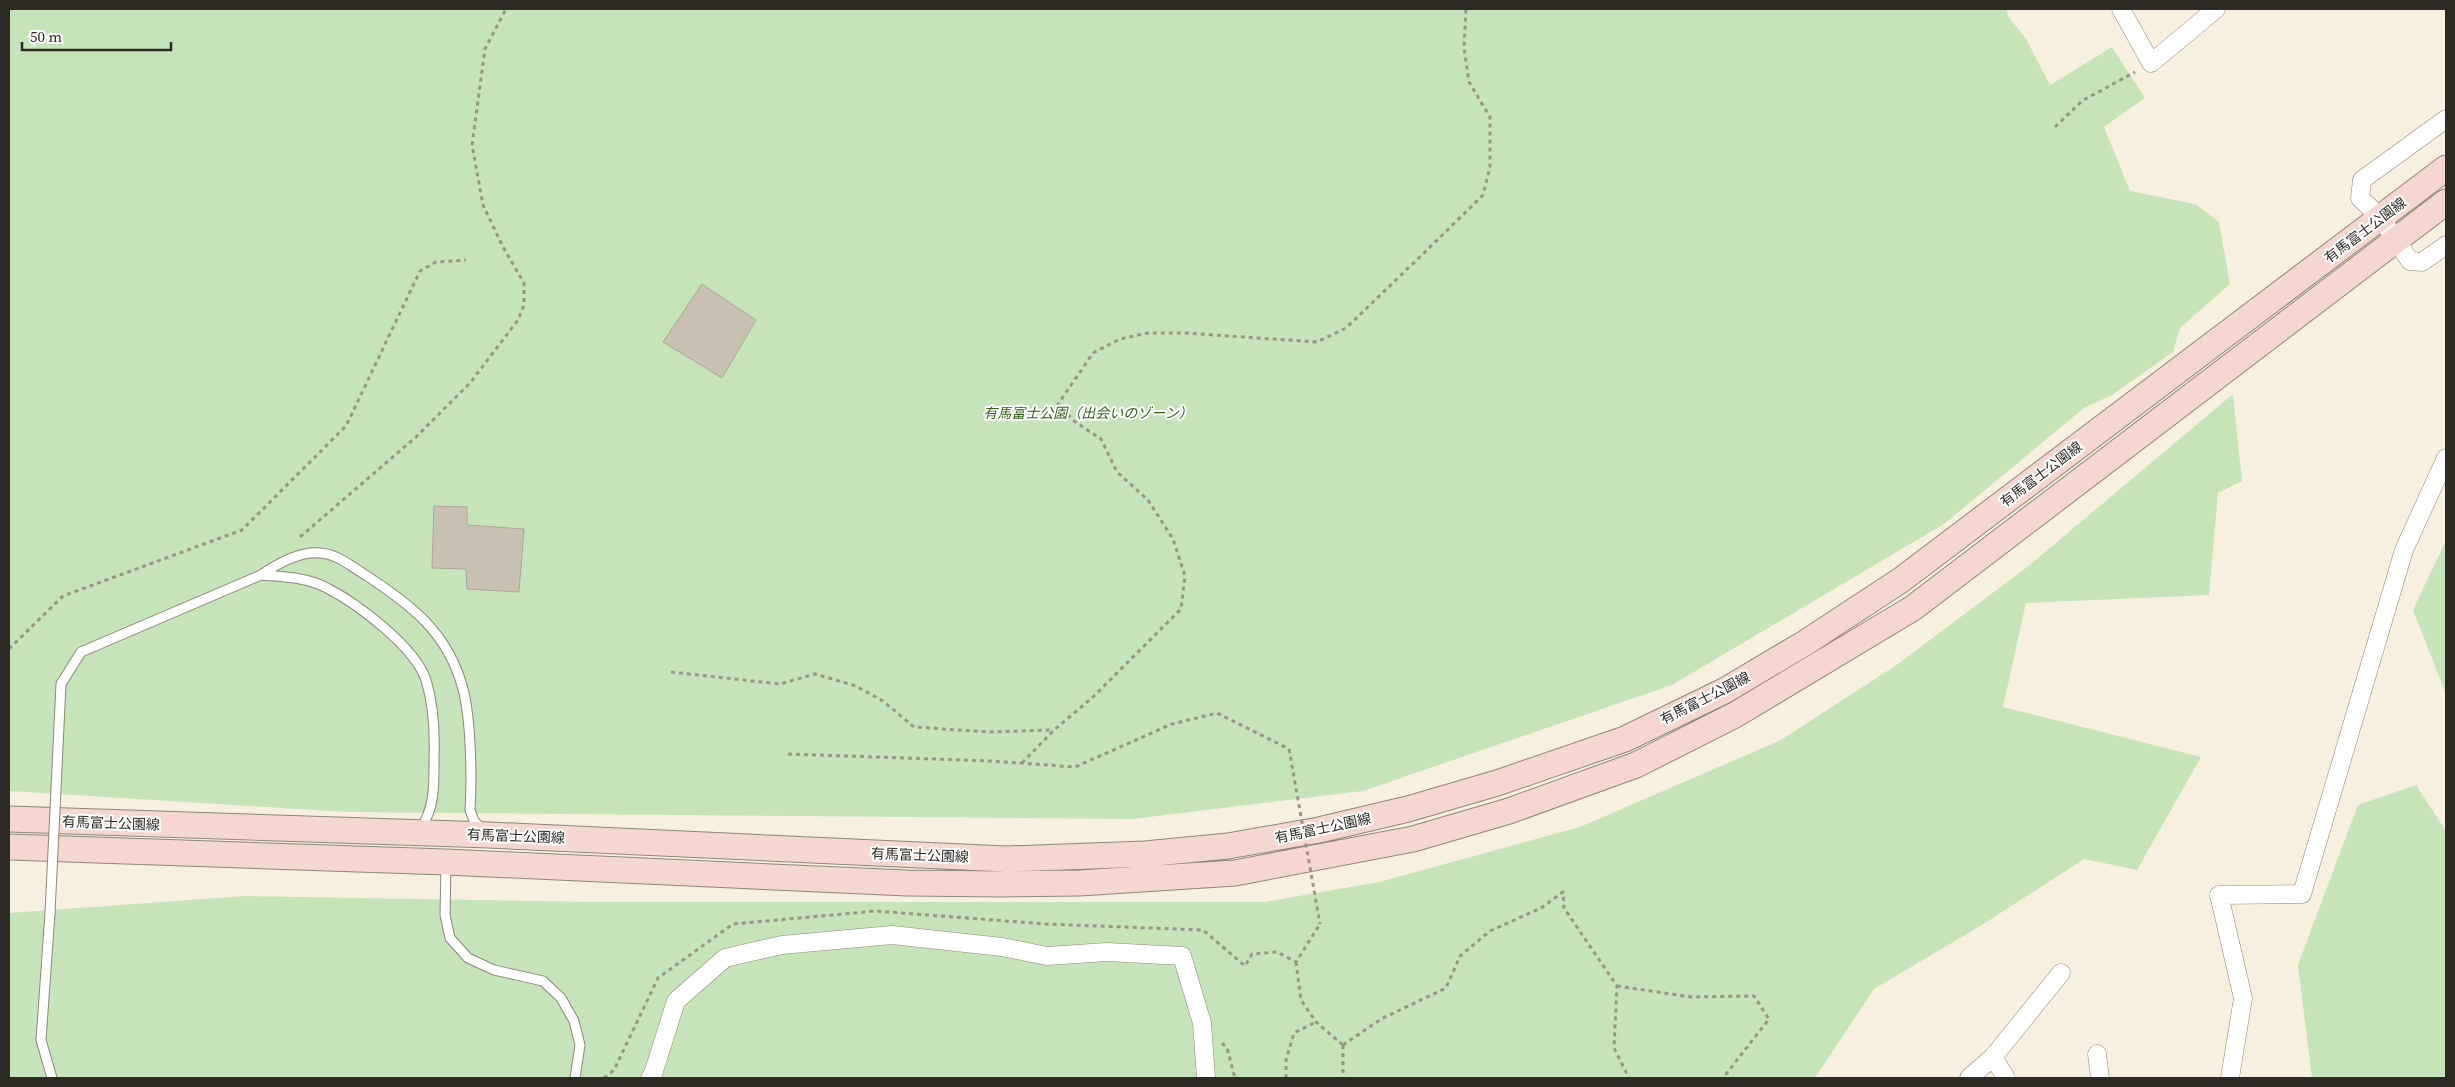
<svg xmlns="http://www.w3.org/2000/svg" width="2455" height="1087" font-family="'Source Serif 4','Noto Sans JP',serif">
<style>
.green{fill:#c6e4b9}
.building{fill:#c8c0b0;stroke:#ada596}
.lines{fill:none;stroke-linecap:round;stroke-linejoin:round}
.lane-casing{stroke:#8e8677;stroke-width:11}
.street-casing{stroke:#8e8677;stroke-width:19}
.secondary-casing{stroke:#8e8677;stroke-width:27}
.path{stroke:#9a9589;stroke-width:3;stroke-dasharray:4 4;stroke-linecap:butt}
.lane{stroke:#fff;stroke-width:9}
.street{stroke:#fff;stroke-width:18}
.secondary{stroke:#f5d7d0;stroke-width:25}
.lane-bridge-casing{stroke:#8e8677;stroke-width:11;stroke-linecap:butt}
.path-bridge{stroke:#9a9589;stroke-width:3;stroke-dasharray:4 4;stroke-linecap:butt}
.lane-bridge{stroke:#fff;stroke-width:9}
.labels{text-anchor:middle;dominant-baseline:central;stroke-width:4;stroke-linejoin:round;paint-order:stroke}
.street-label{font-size:14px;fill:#2d2a24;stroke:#fefefe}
.park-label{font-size:14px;font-style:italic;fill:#326017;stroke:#fefefe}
</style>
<rect width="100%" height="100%" fill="#f8f0df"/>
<path class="green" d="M9,9H2007L2008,16L2026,39L2050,85L2112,47L2145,98L2104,127L2130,191L2195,204L2219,222L2230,284L2180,328L2173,352L2112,395L2084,408L1944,524L1672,685L1363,791L1133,819L345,812L9,791Z
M2233,394L2242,481L2218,493L2209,595L2026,603L2003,707L2201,757L2137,870L2084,859L1982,925L1874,989L1815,1078H9V913L245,896L589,902H1265L1379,882L1580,827L1781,740L1898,664L2026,568Z
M2446,540V694L2413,610Z
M2416,785L2446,831V1078H2312L2298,965L2358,805Z"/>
<path class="building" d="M702,284L756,320L722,378L663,342Z
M434,506L467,507V525L524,529L519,592L467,589L466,569L432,568Z"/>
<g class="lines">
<g class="lane-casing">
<path id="lane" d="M261,575C283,577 307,577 327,588C358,604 415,647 426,680C434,706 435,732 434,759C434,784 435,807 421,828
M56,789L61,684L81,652L261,575C277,564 299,551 320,553C337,554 349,565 364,574C410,604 448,632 463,689C471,719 472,778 470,810L474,821L483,830
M446,864L445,915L450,938L468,958L494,970L543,981L561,998L574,1021L580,1045L575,1078
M50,913L41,1040L52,1078"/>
</g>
<g class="street-casing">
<path id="street" d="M2121,9L2151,63L2216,9
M2446,119L2362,180L2360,198L2381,218L2410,261L2422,262L2446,245
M2097,1054L2100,1078
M650,1078L653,1074L676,1001L725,958L782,945L892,935L1002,947L1047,956L1107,952L1182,956L1202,1023L1206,1078
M1969,1078L1993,1057
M2006,1078L1993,1057L2061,973
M2230,1078L2243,998L2219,895L2302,894L2404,550L2446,458"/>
</g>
<g class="secondary-casing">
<path id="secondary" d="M9,819L489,835L1006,859L1145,854L1228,846L1319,830L1408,809L1497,783L1625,739L1724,691L1805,643L1901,580L2446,168
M9,847L446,862L907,883L1004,884L1080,883L1235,873L1413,839L1509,811L1636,765L1735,715L1913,608L2446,202"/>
</g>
<path class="path" d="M2055,127L2082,101L2135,72
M300,537L416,437L470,383L518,320L524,305V283L503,247L483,205L472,145L485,49L506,9
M9,649L63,596L242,530L346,426L420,271L436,262L466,260
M671,672L780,684L815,674L856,686L883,701L914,727L988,732L1053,730
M788,754L991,761L1075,767L1172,724L1217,713L1289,749
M1022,763L1054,730L1093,697L1181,609L1185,576L1173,539L1148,500L1117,472L1101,439L1074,421L1058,404L1093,353L1120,339L1148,333H1185L1317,342L1346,328L1425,252L1483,195L1490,167V117L1469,82L1464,48L1466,9
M1296,962L1301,1000L1316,1022L1343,1045
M1617,986L1691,997L1754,996L1769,1019L1723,1078
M1222,1043L1227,1048L1235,1078
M1343,1045L1381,1019L1446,988L1460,956L1490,931L1541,908L1563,892L1564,908L1617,986L1614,1048L1629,1078
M1343,1045V1078
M604,1078L614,1070L658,978L733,924L876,911L1045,924L1203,930L1245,966L1252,954L1277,952L1296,962L1320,924
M1286,1078V1060L1294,1033L1316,1022"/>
<use href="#lane" class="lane"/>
<use href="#street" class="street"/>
<use href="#secondary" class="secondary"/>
<g class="lane-bridge-casing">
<path id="lane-bridge" d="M50,913L56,789"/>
</g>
<path class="path-bridge" d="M1289,749L1320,924"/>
<use href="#lane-bridge" class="lane-bridge"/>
</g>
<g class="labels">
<g class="street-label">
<text transform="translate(2365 230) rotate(-37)">有馬富士公園線</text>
<text transform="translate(2041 474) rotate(-37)">有馬富士公園線</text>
<text transform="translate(1705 698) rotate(-27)">有馬富士公園線</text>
<text transform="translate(111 823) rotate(2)">有馬富士公園線</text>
<text transform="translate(1323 828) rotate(-12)">有馬富士公園線</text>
<text transform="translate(516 836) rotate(2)">有馬富士公園線</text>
<text transform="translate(920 855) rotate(2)">有馬富士公園線</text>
</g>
<g class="park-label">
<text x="1088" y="413">有馬富士公園（出会いのゾーン）</text>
</g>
</g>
<rect width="2455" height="1087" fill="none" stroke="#2d2a24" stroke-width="20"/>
<path d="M22 42v8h149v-8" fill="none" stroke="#2d2a24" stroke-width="2.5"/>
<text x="30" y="42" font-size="15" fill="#2d2a24" stroke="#fefefe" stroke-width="4" paint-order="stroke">50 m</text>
</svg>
